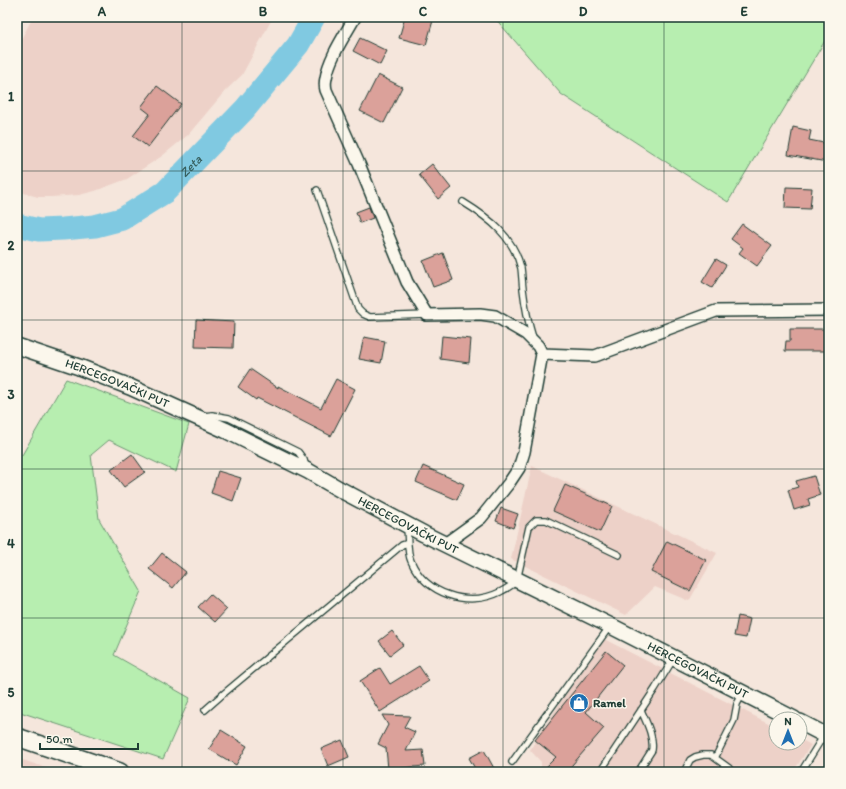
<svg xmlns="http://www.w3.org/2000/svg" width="846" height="789" font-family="Itim,sans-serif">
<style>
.built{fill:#edd1c8}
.green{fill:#b7eeb0;stroke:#6b9672}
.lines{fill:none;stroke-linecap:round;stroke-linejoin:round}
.river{stroke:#80c9e1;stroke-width:23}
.building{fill:#dba19a;stroke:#1f3d34}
.service-casing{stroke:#1f3d34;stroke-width:8}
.minor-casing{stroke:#1f3d34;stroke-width:14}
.secondary-casing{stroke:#1f3d34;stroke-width:18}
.primary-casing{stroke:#1f3d34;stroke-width:20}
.service{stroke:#fbf7ec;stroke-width:5.5}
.minor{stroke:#fbf7ec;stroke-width:11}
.secondary{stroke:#fbf7ec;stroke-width:15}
.primary{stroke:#fbf7ec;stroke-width:17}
.grid{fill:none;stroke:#1f3d34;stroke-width:1;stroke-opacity:0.55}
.labels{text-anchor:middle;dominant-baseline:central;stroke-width:3;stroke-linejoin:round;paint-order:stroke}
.street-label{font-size:12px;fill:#1f3d34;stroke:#fbf7ec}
.poi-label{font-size:12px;font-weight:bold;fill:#1f3d34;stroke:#fbf7ec;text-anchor:start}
.water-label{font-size:13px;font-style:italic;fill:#37605f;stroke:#fbf7ec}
.neatline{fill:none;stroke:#1f3d34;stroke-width:1.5}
.grid-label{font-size:13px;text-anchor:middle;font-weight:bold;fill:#1f3d34}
</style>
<rect width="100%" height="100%" fill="#f5e6dc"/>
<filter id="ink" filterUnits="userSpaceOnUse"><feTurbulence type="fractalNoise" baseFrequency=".025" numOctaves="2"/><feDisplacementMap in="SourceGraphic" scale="8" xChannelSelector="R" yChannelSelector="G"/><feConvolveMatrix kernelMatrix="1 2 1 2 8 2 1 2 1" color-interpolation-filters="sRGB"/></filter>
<g filter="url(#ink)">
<path class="built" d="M33,17H273L265,32L242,75L225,91L188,135L162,156L127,179L95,191L79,195L51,197H38L17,191V47Z
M532,466L717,553L689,601L655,587L626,615L511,559Z
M602,638L776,727V743H800V739L811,745L793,772H541V762L530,750Z
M17,758L58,772H17Z"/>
<path class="green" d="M494,17H829V34L728,202L561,94Z
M66,379L189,424L176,472L109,440L91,455L99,519L141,591L114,655L190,698L163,759L17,711V456L22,455Z"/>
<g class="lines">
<path class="river" id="s1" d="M17,225L39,230L63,229L95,226L122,219L165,192L245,109L298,45L314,17"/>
</g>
<path class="building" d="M405,17H434L426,45L399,38Z
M360,38L387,51L380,65L353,51Z
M378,75L402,87L384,123L360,111Z
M157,86L181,104L148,147L133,136L150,114L141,107Z
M793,127L811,131L809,140L829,144V151L827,162L788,155Z
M432,164L451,188L438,199L419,175Z
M786,187L812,188L810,209L785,208Z
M369,207L373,218L360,223L356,212Z
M742,224L772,246L757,266L739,253L743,248L731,239Z
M443,253L453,280L433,287L423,261Z
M716,259L726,265L712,288L702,282Z
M196,320L234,322L233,348L195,347Z
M790,329H829V351H785L786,341H790Z
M442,336L471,339L469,363L440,359Z
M364,337L385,341L381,363L359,359Z
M250,369L278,388V386L321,408L336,379L355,389L331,436L257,398L256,400L238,387Z
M132,454L145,472L124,487L111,470Z
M423,466L464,484L457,500L416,482Z
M218,471L241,478L233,501L211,493Z
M814,476L820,495L808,499L810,505L794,510L788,490L798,487L796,481Z
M565,485L612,506L600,532L553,511Z
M501,508L518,514L513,528L496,521Z
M667,541L706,560L690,591L651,572Z
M162,553L186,572L173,588L149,569Z
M210,594L227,609L215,622L198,607Z
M738,616L750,619L746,638L734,636Z
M392,631L403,645L390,655L379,641Z
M606,651L623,665L586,712L604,728L566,772H541L556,757L535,740Z
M419,666L429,681L380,712L360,681L380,668L390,684Z
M382,715L410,716L404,727L415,732L406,751L423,750L425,766L388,769L386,748L378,744L388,725Z
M221,730L247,746L236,765L209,749Z
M342,740L349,757L328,766L321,749Z
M484,750L496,772H477L469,758Z"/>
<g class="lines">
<g class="service-casing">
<path id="service" d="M317,190L358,309L363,314L370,317L427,315
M463,202C489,218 513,236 521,268C522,275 522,282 523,289C525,306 528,322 533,338
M204,416L212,415L229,418L298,452L304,460L306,467
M407,527C408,536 407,553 411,561C425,594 468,608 500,592C506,589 513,585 517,580L529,527L536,520H546L619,555
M205,710L222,695L402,545L408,543
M715,758L734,720L737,704L742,695
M512,762L610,626
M600,772L655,689L674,658
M638,772L652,750C654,736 646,722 641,710
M684,772L690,760L695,757L703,755H711L729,768L730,772
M801,772L824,735"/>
</g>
<g class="minor-casing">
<path id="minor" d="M355,17C345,35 329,58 326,78C325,82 325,86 326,90L359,164L407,282L427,315L480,314L495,316L526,334L538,346L542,354L524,452L519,468L509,483L481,518L445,544
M542,354L595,356L716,311L829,310"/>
</g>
<g class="secondary-casing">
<g id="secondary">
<path id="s2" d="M17,346L79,367L130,387L225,430L308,471L341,490L424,534L611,626L794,719"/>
<path d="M800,722L829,737"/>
</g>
</g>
<g class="primary-casing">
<path id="primary" d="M17,737L120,772"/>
</g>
<use href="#service" class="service"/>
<use href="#minor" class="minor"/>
<use href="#secondary" class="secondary"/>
<use href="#primary" class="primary"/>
</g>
</g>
<path class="grid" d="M182,17V772M343,17V772M503,17V772M664,17V772M17,171H829M17,320H829M17,469H829M17,618H829"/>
<defs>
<g id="shop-disc" transform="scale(1)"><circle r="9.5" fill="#1f6fb2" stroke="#fbf7ec"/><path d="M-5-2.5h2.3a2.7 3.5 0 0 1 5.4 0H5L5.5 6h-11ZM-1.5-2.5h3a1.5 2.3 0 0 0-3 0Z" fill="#fff"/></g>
</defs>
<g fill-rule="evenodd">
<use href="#shop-disc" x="579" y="703"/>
</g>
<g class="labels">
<g class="street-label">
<text stroke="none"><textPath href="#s2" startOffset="107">HERCEGOVAČKI PUT</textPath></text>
<text stroke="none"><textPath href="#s2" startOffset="431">HERCEGOVAČKI PUT</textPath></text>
<text stroke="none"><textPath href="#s2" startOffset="755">HERCEGOVAČKI PUT</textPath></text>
</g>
<g class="poi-label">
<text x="593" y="703">Ramel</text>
</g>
<g class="water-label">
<text stroke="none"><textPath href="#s1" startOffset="194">Zeta</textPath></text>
</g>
</g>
<rect width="846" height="789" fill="none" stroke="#fbf7ec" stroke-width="44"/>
<g transform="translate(788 731)"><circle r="19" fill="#fbf7ec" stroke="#a3ada2"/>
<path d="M0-3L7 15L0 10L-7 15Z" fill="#1f6fb2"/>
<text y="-6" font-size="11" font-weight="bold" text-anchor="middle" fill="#1f3d34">N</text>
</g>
<path d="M40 743v6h98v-6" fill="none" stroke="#1f3d34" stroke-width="2"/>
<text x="46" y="743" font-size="12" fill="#1f3d34" stroke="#fbf7ec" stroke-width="3" paint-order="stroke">50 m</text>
<rect x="22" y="22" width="802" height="745" class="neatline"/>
<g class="grid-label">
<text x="102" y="16">A</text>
<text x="263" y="16">B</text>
<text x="423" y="16">C</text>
<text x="583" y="16">D</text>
<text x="744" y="16">E</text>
<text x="11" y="101">1</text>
<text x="11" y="250">2</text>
<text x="11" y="399">3</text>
<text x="11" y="548">4</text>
<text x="11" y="697">5</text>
</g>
</svg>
